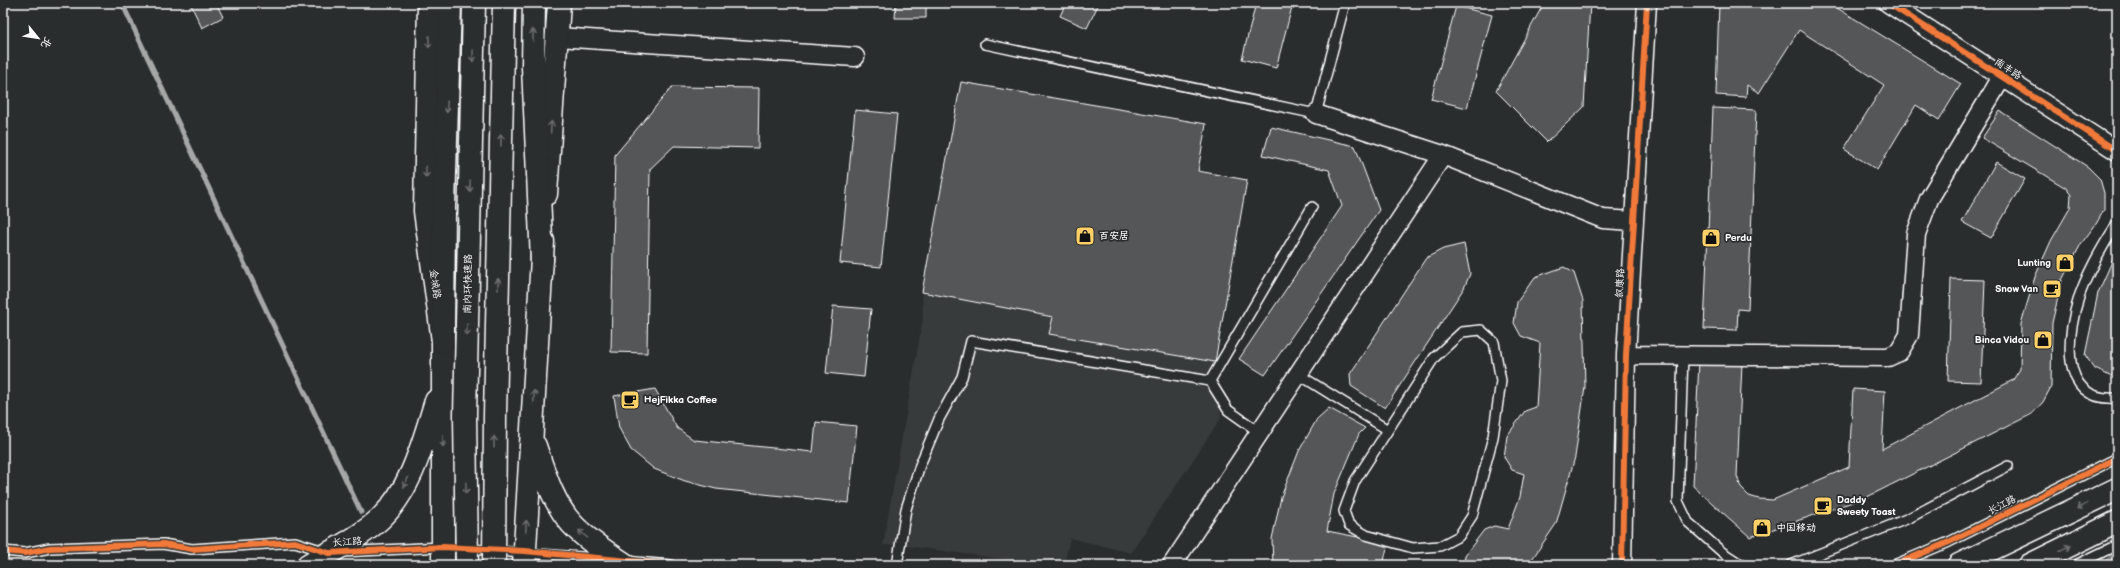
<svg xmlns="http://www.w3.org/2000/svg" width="2120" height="568" font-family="'Balsamiq Sans','LXGW WenKai TC',sans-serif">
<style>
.built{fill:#373a3b}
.water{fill:#6a6c6d;stroke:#a6a7a7}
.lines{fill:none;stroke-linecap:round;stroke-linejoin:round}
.stream{stroke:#a6a7a7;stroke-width:5}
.building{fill:#555758;stroke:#fff}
.service-casing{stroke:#fff;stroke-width:12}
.minor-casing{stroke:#fff;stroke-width:21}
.secondary-casing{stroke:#fff;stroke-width:25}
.primary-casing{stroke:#fff;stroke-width:25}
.trunk-casing{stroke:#fff;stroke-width:25}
.service{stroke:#2a2d2e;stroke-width:9}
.minor{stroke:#2a2d2e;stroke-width:18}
.secondary{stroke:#2a2d2e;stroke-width:22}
.primary{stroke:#2a2d2e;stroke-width:22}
.trunk{stroke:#2a2d2e;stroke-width:22}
.trunk-bridge-casing{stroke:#fff;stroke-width:25;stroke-linecap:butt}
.trunk-bridge{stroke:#2a2d2e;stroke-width:22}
.cycleway-casing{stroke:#2a2d2e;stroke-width:8}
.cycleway{stroke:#f17a3a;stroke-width:6}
.oneway{stroke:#6a6c6d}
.labels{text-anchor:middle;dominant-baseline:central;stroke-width:3.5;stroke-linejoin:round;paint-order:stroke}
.street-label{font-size:10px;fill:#fff;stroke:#2a2d2e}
.poi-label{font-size:10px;font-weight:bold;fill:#fff;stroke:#2a2d2e;text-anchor:start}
</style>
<rect width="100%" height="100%" fill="#2a2d2e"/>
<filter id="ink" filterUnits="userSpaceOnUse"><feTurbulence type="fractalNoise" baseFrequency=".025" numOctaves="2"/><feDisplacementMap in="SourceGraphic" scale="8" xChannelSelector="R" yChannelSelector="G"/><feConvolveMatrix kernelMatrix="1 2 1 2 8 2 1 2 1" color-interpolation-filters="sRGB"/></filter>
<g filter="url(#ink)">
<path class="built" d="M961,82L1206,124L1198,171L1247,180L1215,362L1221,418L1131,553L1070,538L1064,565H1047L899,545H883L923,318L922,292Z"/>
<path class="water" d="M2112,555L2117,560V565H2100Z"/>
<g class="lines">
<path class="stream" d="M122,3L361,512"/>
</g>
<path class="building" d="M190,3H216L223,17L202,28Z
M748,3H799V6Z
M896,3H926V18H895Z
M1066,3H1099L1087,28L1060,16Z
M1256,3H1293L1276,68L1242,59Z
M1544,3H1590L1584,107L1547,142L1496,91Z
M1719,3H1829L1961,84L1939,120L1916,105L1877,170L1844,149L1884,85L1799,30L1759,93L1747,85L1746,97L1716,95Z
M1456,6L1492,15L1467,108L1431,99Z
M961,82L1206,124L1198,171L1247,180L1215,362L1049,334L1053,317L922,292Z
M672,87L759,88L758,148L674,146L650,169L647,353L611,352L615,155Z
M1713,108L1756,110L1748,310L1738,309L1737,330L1704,329Z
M855,110L897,114L881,267L840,263Z
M2000,111L2088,167L2100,179L2104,193V210L2096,224L2081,244L2062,280L2052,323L2051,387L2043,402L2032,414L1867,497L1750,537L1693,486L1699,361L1742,363L1737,476L1741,488L1749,496L1759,499L1773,500L1849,467L1853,389L1885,391L1882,449L2013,380L2020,369L2021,324L2035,277L2051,241L2070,208L2071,195L2066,188L1982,138Z
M1271,127L1355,146L1379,210L1265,375L1239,359L1342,206L1329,170L1263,155Z
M1996,162L2025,179L1991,238L1962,222Z
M1464,244L1470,274L1464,288L1385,408L1351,386L1350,374L1426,258L1443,249Z
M2117,250V374L2110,376L2095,369L2085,355L2098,293Z
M1564,267L1574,273L1583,301L1585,387L1575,457L1556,524L1528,565H1464L1465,555L1484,530L1494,526L1508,529L1520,497L1524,474L1512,470L1504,457L1507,436L1525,411L1536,407L1540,343L1521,336L1514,323L1517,302L1535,277Z
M1951,279L1985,280L1981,382L1948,381Z
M833,306L871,309L864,377L826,373Z
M655,389L677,428L694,440L813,452L816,422L857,426L849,503L716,489L685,481L654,469L631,450L619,428L614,396Z
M1329,408L1365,428L1359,434L1334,494L1327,531L1388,543L1384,561L1423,565L1273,564L1272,539L1281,497L1299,451L1317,419Z"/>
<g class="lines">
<g class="service-casing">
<path id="service" d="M985,44L1316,114L1345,3
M2117,224C2103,245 2089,270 2080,294C2067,332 2057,403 2117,398
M1683,355L1678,501L1688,522L1722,552L1742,565
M1298,374L1388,430L1434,358L1462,332L1481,330L1494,342L1501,381L1493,437L1472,516L1459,536L1440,546L1413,548L1366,535L1349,525L1344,511L1355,481L1388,430
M1259,432L1228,410L1210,381L1312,207
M3,551L25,553L50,548L163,544L192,549L295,542L327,552
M341,552L443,547L608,559
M624,561L671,565
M897,565L906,509L920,465L939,419L962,377L971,341L1210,381
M1791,565L1909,518L2008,466
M1894,565L1949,542L2117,458
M2076,565L2117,545"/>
</g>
<g class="minor-casing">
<path id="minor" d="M1888,3L2117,151
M558,37L855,57
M1316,114L1443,155L1603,219L1633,221
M1626,355L1888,357L1899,352L1909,335L1916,234L1929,199L2002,77
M1172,565L1443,155
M1622,565L1626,355L1647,3"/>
</g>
<g class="secondary-casing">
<path id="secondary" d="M1959,565L2117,489
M2030,565L2117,522"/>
</g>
<g class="primary-casing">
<path id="primary" d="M429,3L425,211L443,341V565
M546,194L559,3
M535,446C544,472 553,503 572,524C587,540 607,553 626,565
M308,565C332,551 359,538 380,519C412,489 423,442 436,401
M524,565L543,241"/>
</g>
<g class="trunk-casing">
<path id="trunk" d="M534,3L533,67L542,260
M443,341L444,206L450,3"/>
</g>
<use href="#service" class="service"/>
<use href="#minor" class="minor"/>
<use href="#secondary" class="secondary"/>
<use href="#primary" class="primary"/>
<use href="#trunk" class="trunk"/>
<g class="trunk-bridge-casing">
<path id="trunk-bridge" d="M467,565L465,416L474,3
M494,565L495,416L504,3"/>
</g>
<use href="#trunk-bridge" class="trunk-bridge"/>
<g class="cycleway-casing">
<path id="cycleway" d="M1888,3L2117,151
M3,551L25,553L50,548L163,544L192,549L295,542L329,553L443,547L525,551L671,565
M1622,565L1626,355L1647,3
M1894,565L1949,542L2117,458"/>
</g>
<use href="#cycleway" class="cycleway"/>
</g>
<defs><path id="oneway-shaft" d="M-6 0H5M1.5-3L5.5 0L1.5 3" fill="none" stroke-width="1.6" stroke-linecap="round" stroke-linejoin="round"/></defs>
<g class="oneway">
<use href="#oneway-shaft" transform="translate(533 35) rotate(-90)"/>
<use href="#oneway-shaft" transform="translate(429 42) rotate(91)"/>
<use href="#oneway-shaft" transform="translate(473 56) rotate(91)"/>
<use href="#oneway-shaft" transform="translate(447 107) rotate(92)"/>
<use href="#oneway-shaft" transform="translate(551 127) rotate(-86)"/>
<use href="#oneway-shaft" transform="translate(501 140) rotate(-89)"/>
<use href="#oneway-shaft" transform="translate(426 172) rotate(91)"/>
<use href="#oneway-shaft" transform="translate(470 186) rotate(91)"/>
<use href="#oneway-shaft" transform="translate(498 284) rotate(-89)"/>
<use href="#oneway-shaft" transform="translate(467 330) rotate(91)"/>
<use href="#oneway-shaft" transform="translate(534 396) rotate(-87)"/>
<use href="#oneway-shaft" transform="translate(443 441) rotate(90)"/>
<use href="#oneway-shaft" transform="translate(494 442) rotate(-90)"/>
<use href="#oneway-shaft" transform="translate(406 482) rotate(116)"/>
<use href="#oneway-shaft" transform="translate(466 488) rotate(89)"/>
<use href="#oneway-shaft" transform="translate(2082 506) rotate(154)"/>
<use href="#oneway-shaft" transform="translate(526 526) rotate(-87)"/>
<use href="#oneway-shaft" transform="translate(583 534) rotate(-138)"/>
<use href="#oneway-shaft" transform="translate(2065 548) rotate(-26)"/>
</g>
</g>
<defs>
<g id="shop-square" transform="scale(1)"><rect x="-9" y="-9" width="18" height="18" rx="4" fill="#ffd166" stroke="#2a2d2e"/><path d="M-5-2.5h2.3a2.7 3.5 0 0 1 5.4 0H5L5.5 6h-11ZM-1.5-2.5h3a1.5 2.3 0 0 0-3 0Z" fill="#111"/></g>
<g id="cafe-square" transform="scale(1)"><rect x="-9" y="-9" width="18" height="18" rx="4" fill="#ffd166" stroke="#2a2d2e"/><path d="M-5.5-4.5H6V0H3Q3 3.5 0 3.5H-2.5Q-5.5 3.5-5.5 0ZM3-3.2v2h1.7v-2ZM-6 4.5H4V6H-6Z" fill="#111"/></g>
</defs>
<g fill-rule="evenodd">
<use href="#shop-square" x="1085" y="236"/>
<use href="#shop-square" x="1711" y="238"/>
<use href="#shop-square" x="2065" y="263"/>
<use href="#cafe-square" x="2052" y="289"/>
<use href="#shop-square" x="2043" y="340"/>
<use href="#cafe-square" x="630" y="400"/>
<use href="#cafe-square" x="1823" y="506"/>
<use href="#shop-square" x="1762" y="528"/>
</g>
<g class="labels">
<g class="street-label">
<text transform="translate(2008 69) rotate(33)">南丰路</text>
<text transform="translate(1620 283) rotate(-87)">叙康路</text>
<text transform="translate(435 284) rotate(82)">金城路</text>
<text transform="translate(468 284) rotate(-89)">南内环快速路</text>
<text transform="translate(2002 505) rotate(-27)">长江路</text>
<text transform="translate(347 542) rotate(-3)">长江路</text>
</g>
<g class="poi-label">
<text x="1099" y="236">百安居</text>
<text x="1725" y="238">Perdu</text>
<text x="2051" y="263" text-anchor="end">Lunting</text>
<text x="2038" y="289" text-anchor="end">Snow Van</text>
<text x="2029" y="340" text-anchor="end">Binca Vidou</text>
<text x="644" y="400">HejFikka Coffee</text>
<text x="1837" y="500">Daddy<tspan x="1837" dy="12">Sweety Toast</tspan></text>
<text x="1776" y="528">中国移动</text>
</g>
</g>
<rect width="2120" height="568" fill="none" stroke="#2a2d2e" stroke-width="16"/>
<rect x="8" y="8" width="2104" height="552" fill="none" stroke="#fff" stroke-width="1.5" filter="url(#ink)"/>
<g transform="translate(38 38) rotate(120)" stroke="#2a2d2e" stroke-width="3" paint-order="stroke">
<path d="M0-3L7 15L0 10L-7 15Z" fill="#ffffff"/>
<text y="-6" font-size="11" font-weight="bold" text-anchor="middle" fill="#ffffff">北</text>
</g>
</svg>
